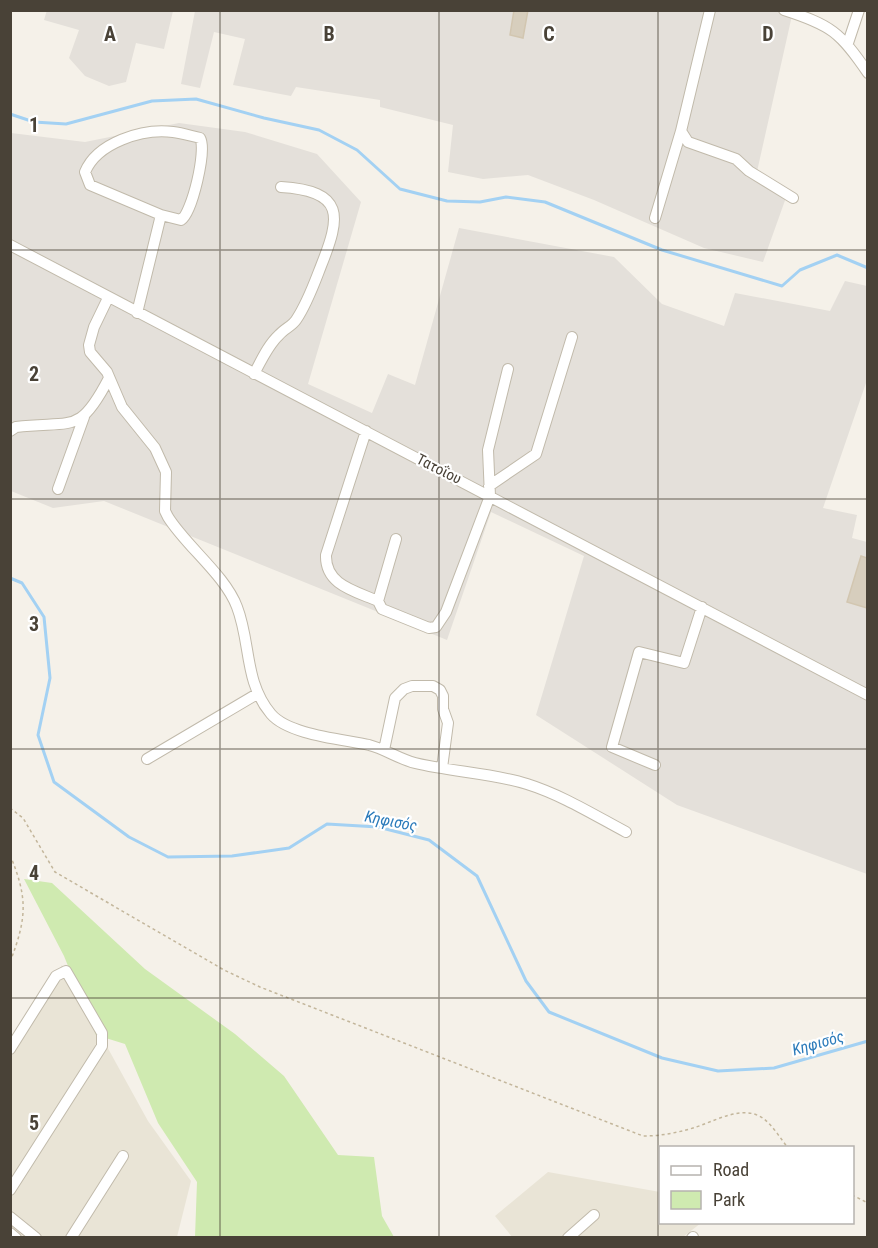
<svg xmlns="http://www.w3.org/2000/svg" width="878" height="1248" font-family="'Roboto Condensed',sans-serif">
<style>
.residential{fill:#e9e4d6}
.industrial{fill:#e4e0da}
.green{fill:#cfeab0}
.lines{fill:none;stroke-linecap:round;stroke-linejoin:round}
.stream{stroke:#a3d1f3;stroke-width:3}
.building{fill:#d7cebd;stroke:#d2c6b0;stroke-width:1.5}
.minor-casing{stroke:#c1baab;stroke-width:12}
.path{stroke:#c3b69b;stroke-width:1.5;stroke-dasharray:3 3;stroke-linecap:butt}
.minor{stroke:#fff;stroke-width:10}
.grid{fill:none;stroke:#494237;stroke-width:1.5;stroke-opacity:0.55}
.labels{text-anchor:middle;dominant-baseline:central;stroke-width:4.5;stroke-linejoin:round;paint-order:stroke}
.street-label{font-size:15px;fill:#494237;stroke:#fff}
.water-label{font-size:16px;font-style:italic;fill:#2a7aba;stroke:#fff}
.grid-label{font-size:20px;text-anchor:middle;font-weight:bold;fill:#494237;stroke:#fff;stroke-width:4.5;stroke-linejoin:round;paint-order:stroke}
</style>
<rect width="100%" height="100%" fill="#f5f1e9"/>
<path class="residential" d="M62,965L148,1121L191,1181L177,1237H11L10,1046Z
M548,1172L660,1192V1222L701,1223L683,1237L513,1238L495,1216Z"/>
<path class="industrial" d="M47,10H173V11L164,49L136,43L126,82L109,86L85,76L69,58L79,30L44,20Z
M195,11H793L756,176L788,192L763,262L704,248L594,200L528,175L483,179L448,172L453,125L380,107V100L296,87L291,96L233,85L245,39L214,32L200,88L181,84Z
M179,123L245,132L317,154L361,202L308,384L372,413L388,374L415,385L459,228L614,257L662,304L724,326L735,293L830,311L845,281L867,286V380L823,508L857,515L852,538L867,542V874L677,805L536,715L584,556L491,512L447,640L104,501L53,508L11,491V133L85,142Z"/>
<path class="green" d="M24,879L52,883L145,969L235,1034L284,1076L338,1155L374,1157L382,1216L394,1237H195L197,1182L158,1123L125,1044L96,1035L64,956Z"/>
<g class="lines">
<path class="stream" d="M10,114L34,122L66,124L152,101L196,99L264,118L319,130L357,150L400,189L447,201L480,202L506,197L545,202L662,250L782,286L800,270L837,255L868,268
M10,578L22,583L44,617L50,678L38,735L54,782L129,837L168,857L232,856L289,848L327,824L378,827L429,840L477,876L526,981L549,1012L662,1058L718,1071L774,1068L868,1041"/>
</g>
<path class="building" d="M514,10H528L523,38L510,35Z
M861,556L867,558V608L847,602Z"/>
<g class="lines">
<g class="minor-casing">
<path id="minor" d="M710,10L681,131L688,142L736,159L749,171L793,198
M784,10C831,25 840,32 868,73
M848,43L859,10
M655,218L681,131
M10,245L868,695
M108,298L94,327L89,345L90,352L107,372L122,407L155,448L166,472L165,511L168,517C186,546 225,575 237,607C251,643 244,682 271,714C289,735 342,739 369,745C385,749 399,759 415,763C452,772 492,773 527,784C562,795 594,815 626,832
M137,313L161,215L181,220C192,213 207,150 200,138C191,136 182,133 173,132C142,128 97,143 85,172L90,185L161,215
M254,374C261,361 268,345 279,335C284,329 292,326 296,320C307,304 314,284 321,266C341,216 345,191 281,187
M10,431L16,427C73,420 79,436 109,378
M366,431L326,555C325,585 355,591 378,601
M489,486L536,454L572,337
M58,489L84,417
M396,539L378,601L382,609L429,628L436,627L446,612L490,496L488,450L508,369
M384,750L395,698L404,689L412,686H433L440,690L443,696V709L448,723L442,768
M147,759L257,694
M655,765L612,747L639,652L684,663L702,607
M10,1049L56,976L66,971L102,1033V1046L10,1190
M10,1217L36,1238
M10,1233L16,1238
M71,1238L123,1156
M568,1238L594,1215
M692,1238L693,1237"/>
</g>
<path class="path" d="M10,808L23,818L55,872L224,970L260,987L643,1136C660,1136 676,1133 693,1128C714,1122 743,1103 764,1119C773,1126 781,1139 788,1148
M10,855C28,898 27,918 10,962
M852,1195L868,1203"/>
<use href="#minor" class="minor"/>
</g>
<path class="grid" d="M220,10V1238M439,10V1238M658,10V1238M10,250H868M10,499H868M10,749H868M10,998H868"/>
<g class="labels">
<g class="street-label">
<text transform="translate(439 469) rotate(27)">Τατοΐου</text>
</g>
<g class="water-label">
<text transform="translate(391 821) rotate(11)">Κηφισός</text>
<text transform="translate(818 1043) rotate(-16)">Κηφισός</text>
</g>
</g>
<g class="grid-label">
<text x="110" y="41">A</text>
<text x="329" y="41">B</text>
<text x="549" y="41">C</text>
<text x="768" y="41">D</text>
<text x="34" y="132">1</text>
<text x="34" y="381">2</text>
<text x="34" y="631">3</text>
<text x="34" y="880">4</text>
<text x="34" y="1130">5</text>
</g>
<rect width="878" height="1248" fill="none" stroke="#494237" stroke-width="24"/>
<rect x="659" y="1146" width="195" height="78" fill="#ffffff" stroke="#b6b3af" stroke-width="1.5"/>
<rect x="671" y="1166" width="30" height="9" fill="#ffffff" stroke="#b6b3af" stroke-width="1.5"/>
<text x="713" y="1176" font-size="18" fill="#494237">Road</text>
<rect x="671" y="1191" width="30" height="18" fill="#cfeab0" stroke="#b6b3af" stroke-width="1.5"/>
<text x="713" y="1206" font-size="18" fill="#494237">Park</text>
</svg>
